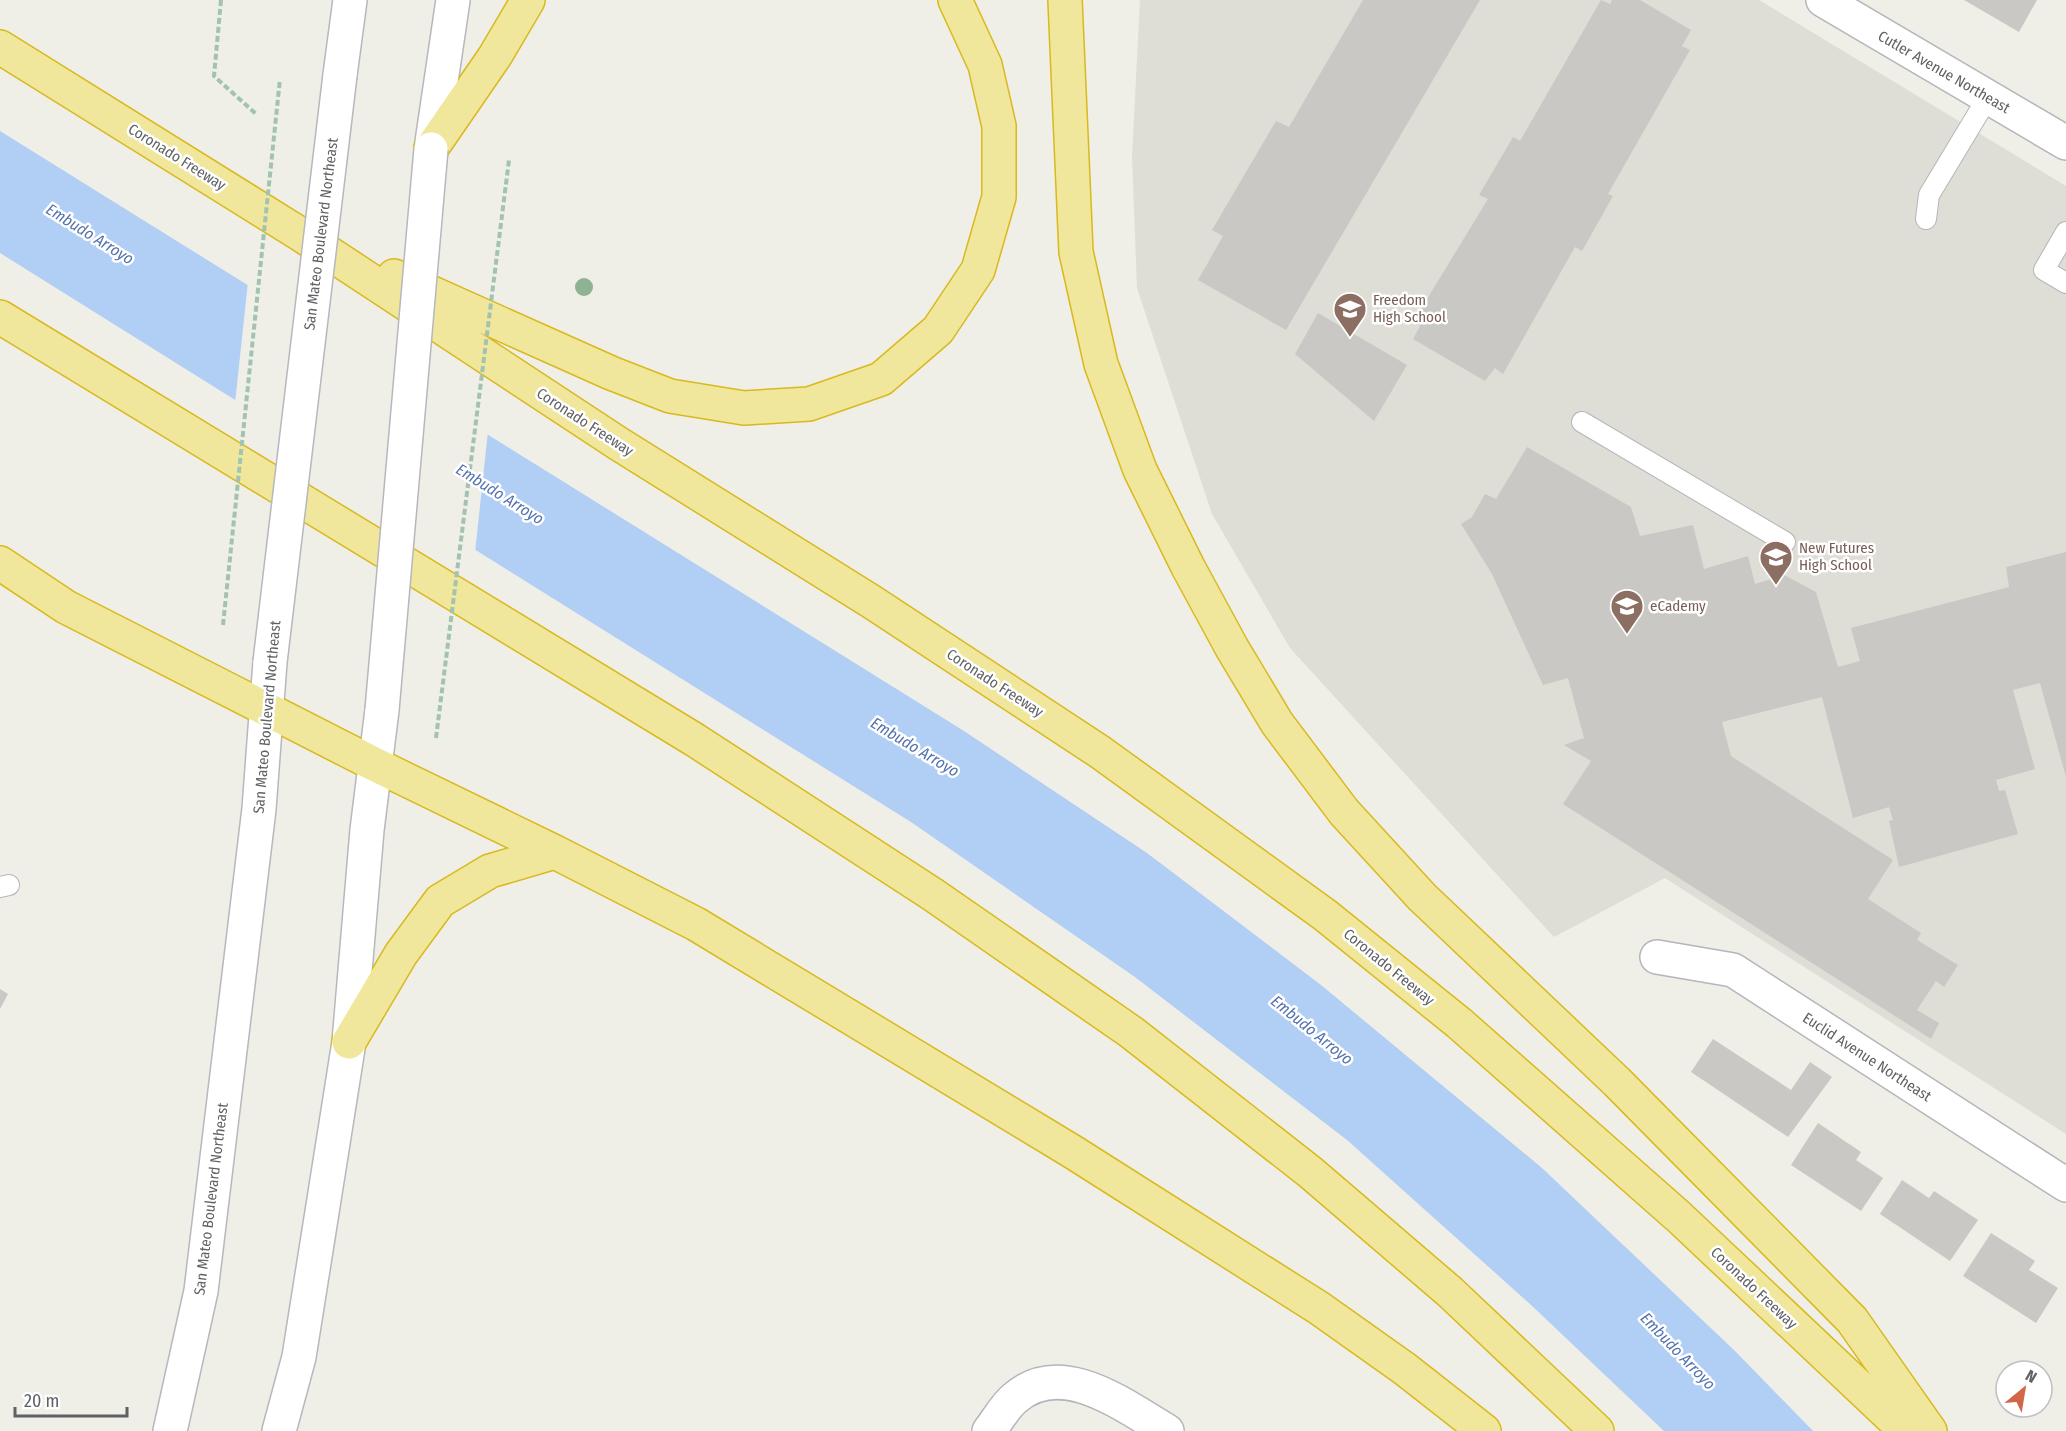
<svg xmlns="http://www.w3.org/2000/svg" width="2066" height="1431" font-family="'Fira Sans Condensed',sans-serif">
<style>
.education{fill:#deddd6}
.water{fill:#b1cef5}
.pier{fill:#efeee7}
.building{fill:#cac8c4}
.lines{fill:none;stroke-linecap:round;stroke-linejoin:round}
.lane-casing{stroke:#b4b6ba;stroke-width:22}
.street-casing{stroke:#b4b6ba;stroke-width:36}
.secondary-casing{stroke:#b6b8bc;stroke-width:36}
.highway-casing{stroke:#d9b91d;stroke-width:36}
.path{stroke:#a1c3b0;stroke-width:4;stroke-dasharray:6 3;stroke-linecap:butt}
.lane{stroke:#fff;stroke-width:20}
.street{stroke:#fff;stroke-width:33}
.secondary{stroke:#fff;stroke-width:33}
.highway{stroke:#f0e79d;stroke-width:33}
.secondary-bridge-casing{stroke:#b6b8bc;stroke-width:36;stroke-linecap:butt}
.path-bridge{stroke:#a1c3b0;stroke-width:4;stroke-dasharray:6 3;stroke-linecap:butt}
.secondary-bridge{stroke:#fff;stroke-width:33}
.tree{fill:#8fb392}
.labels{text-anchor:middle;dominant-baseline:central;stroke-width:5;stroke-linejoin:round;paint-order:stroke}
.street-label{font-size:15px;fill:#5f6165;stroke:#fff}
.education-label{font-size:15px;fill:#785e54;stroke:#fff;text-anchor:start}
.water-label{font-size:16px;font-style:italic;fill:#5372ae;stroke:#fff}
</style>
<rect width="100%" height="100%" fill="#efeee7"/>
<path class="education" d="M1140,0H1759L2066,186V1134L1665,878L1554,937L1290,648L1212,514L1137,288L1132,156Z"/>
<path class="water" d="M0,131L964,731L1147,853L1321,985L1542,1168L1735,1351L1813,1431H1664L1530,1304L1347,1140L1135,977L911,822L0,253Z"/>
<path class="pier" d="M248,282L488,431L475,553L235,403Z"/>
<path class="building" d="M1363,0H1480L1286,330L1198,280L1223,236L1212,230L1276,121L1289,127Z
M1601,0L1610,4L1612,0H1640L1691,30L1682,46L1690,50L1608,194L1613,196L1582,251L1575,247L1503,374L1495,368L1485,381L1413,339L1420,326L1413,322L1488,199L1479,195L1513,137L1520,141Z
M1964,0H2037L2019,32Z
M1318,313L1407,365L1374,421L1295,354Z
M1527,447L1631,507L1640,536L1693,525L1704,569L1748,556L1755,584L1784,575L1816,592L1838,667L1860,661L1851,628L2009,587L2006,567L2066,552V777L2040,683L2013,690L2035,769L1996,780L1999,791L2005,790L2018,834L1899,867L1889,821L1893,820L1889,807L1853,818L1822,697L1722,722L1731,756L1893,860L1868,899L1921,933L1917,940L1958,965L1944,987L1936,981L1917,1010L1939,1023L1931,1039L1563,804L1591,761L1564,745L1584,738L1568,678L1543,685L1492,574L1461,524L1472,517L1485,494L1496,499Z
M0,989L8,994L0,1009Z
M1713,1039L1791,1090L1810,1062L1832,1077L1788,1137L1691,1072Z
M1818,1123L1861,1152L1856,1160L1883,1178L1861,1211L1791,1165Z
M1902,1180L1929,1198L1934,1191L1978,1220L1950,1261L1880,1214Z
M1991,1233L2035,1261L2029,1270L2058,1288L2036,1323L1963,1276Z"/>
<g class="lines">
<g class="lane-casing">
<path id="lane" d="M1926,219L1929,195L1988,97
M2066,232L2044,270L2066,283
M1582,422L1785,542
M0,887L9,885"/>
</g>
<g class="street-casing">
<path id="street" d="M1823,0L2066,143
M1657,957L1733,970L2066,1185
M989,1431C997,1421 1005,1406 1015,1398C1062,1357 1124,1406 1167,1431"/>
</g>
<g class="secondary-casing">
<path id="secondary" d="M340,75L350,0
M431,149L453,0
M170,1431L201,1291L259,809L270,662
M279,1431L299,1357L349,1042L367,830L382,710"/>
</g>
<g class="highway-casing">
<path id="highway" d="M1065,0L1076,252L1101,364L1140,470L1188,567L1232,648L1277,723L1344,812L1422,897L1617,1082L1852,1320L1930,1431
M0,47L300,234L619,444L872,602L1100,752L1325,915L1459,1023L1679,1217L1906,1431
M431,149L495,56L528,0
M394,276L611,373L670,396L744,408L809,404L881,379L938,330L978,270L999,197V126L985,65L955,0
M0,317L695,740L932,894L1131,1032L1310,1172L1450,1292L1597,1431
M0,563L66,607L376,765L555,852
M349,1042L401,954L440,901L490,871L555,852L696,924L1073,1152L1319,1308L1405,1369L1484,1431"/>
</g>
<path class="path" d="M221,0L214,76L256,114"/>
<use href="#lane" class="lane"/>
<use href="#street" class="street"/>
<use href="#secondary" class="secondary"/>
<use href="#highway" class="highway"/>
<g class="secondary-bridge-casing">
<path id="secondary-bridge" d="M270,662L340,75
M382,710L431,149"/>
</g>
<path class="path-bridge" d="M223,625L280,79
M436,738L509,160"/>
<use href="#secondary-bridge" class="secondary-bridge"/>
</g>
<circle class="tree" cx="584" cy="287" r="9"/>
<defs>
<g id="school-pin" transform="scale(1.725)"><path d="M0 17L-7.5 6A9.5 9.5 0 1 1 7.5 6Z" fill="#8d6e63" stroke="#fff"/><path d="M0-5L7-2L0 1L-7-2ZM-4 1L0 2.5L4 1V4Q0 6-4 4Z" fill="#fff"/></g>
</defs>
<g fill-rule="evenodd">
<use href="#school-pin" x="1350" y="309"/>
<use href="#school-pin" x="1776" y="557"/>
<use href="#school-pin" x="1627" y="606"/>
</g>
<g class="labels">
<g class="street-label">
<text transform="translate(1944 72) rotate(30)">Cutler Avenue Northeast</text>
<text transform="translate(177 157) rotate(32)">Coronado Freeway</text>
<text transform="translate(321 234) rotate(-83)">San Mateo Boulevard Northeast</text>
<text transform="translate(585 422) rotate(33)">Coronado Freeway</text>
<text transform="translate(995 683) rotate(33)">Coronado Freeway</text>
<text transform="translate(267 717) rotate(-85)">San Mateo Boulevard Northeast</text>
<text transform="translate(1389 967) rotate(39)">Coronado Freeway</text>
<text transform="translate(1867 1057) rotate(33)">Euclid Avenue Northeast</text>
<text transform="translate(211 1199) rotate(-83)">San Mateo Boulevard Northeast</text>
<text transform="translate(1754 1288) rotate(43)">Coronado Freeway</text>
</g>
<g class="education-label">
<text x="1373" y="300">Freedom<tspan x="1373" dy="17">High School</tspan></text>
<text x="1799" y="548">New Futures<tspan x="1799" dy="17">High School</tspan></text>
<text x="1650" y="606">eCademy</text>
</g>
<g class="water-label">
<text transform="translate(90 234) rotate(32)">Embudo Arroyo</text>
<text transform="translate(500 494) rotate(32)">Embudo Arroyo</text>
<text transform="translate(915 747) rotate(31)">Embudo Arroyo</text>
<text transform="translate(1312 1030) rotate(39)">Embudo Arroyo</text>
<text transform="translate(1678 1351) rotate(46)">Embudo Arroyo</text>
</g>
</g>
<g transform="translate(2024 1389) rotate(30)"><circle r="28" fill="#ffffff" stroke="#bfc0c1" stroke-width="1.5"/>
<path d="M0-4.5L10 22L0 15L-10 22Z" fill="#d46648"/>
<text y="-9" font-size="16" font-weight="bold" text-anchor="middle" fill="#5f6165">N</text>
</g>
<path d="M15 1407v9h112v-9" fill="none" stroke="#5f6165" stroke-width="3"/>
<text x="24" y="1407" font-size="18" fill="#5f6165" stroke="#ffffff" stroke-width="4.5" paint-order="stroke">20 m</text>
</svg>
